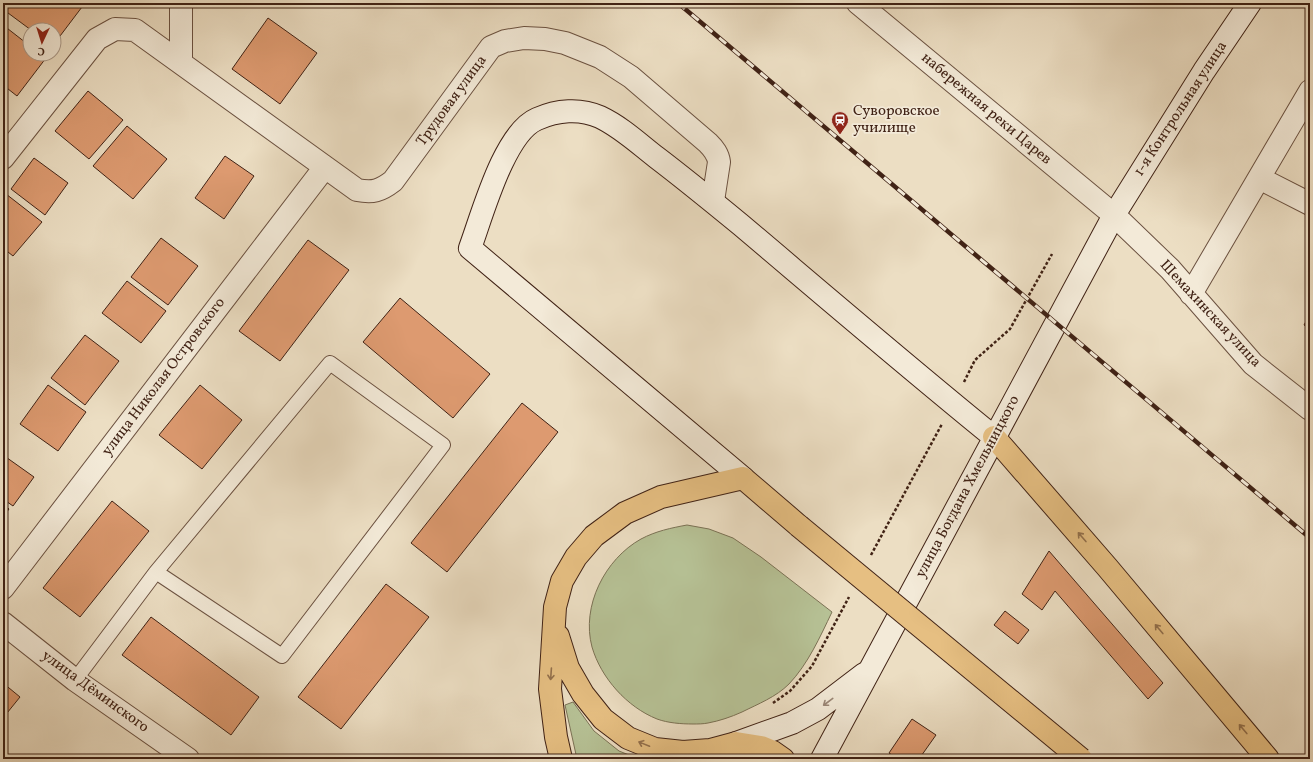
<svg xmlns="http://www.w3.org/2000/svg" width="1313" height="762" font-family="Vollkorn,serif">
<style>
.green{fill:#b6c195;stroke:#7b7255}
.building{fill:#dd9a70;stroke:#402215}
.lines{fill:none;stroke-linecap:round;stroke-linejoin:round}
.lane-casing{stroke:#6b5140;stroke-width:16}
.street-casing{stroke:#6b5140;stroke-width:24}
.secondary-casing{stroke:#402215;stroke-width:24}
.primary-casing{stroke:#402215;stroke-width:24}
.path{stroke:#402215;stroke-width:2.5;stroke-dasharray:3 2;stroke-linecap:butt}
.lane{stroke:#f3ead8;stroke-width:14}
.street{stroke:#f3ead8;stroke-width:22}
.secondary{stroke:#f3ead8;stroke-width:22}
.primary{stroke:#e6bf82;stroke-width:22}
.rail-casing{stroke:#402215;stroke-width:4.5}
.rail{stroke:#f3ead8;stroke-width:3;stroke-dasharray:9;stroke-linecap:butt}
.primary-bridge-casing{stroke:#402215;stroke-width:24;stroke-linecap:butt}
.primary-bridge{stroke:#e6bf82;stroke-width:22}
.oneway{stroke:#93704c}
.oneway2{stroke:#9a8676}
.labels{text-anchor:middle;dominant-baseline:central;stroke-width:3.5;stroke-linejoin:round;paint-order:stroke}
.street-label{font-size:15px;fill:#402215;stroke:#f3ead8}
.poi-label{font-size:15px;fill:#402215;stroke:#f3ead8;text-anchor:start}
</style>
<rect width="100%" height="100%" fill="#ecdec3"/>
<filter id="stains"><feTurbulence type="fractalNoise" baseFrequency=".005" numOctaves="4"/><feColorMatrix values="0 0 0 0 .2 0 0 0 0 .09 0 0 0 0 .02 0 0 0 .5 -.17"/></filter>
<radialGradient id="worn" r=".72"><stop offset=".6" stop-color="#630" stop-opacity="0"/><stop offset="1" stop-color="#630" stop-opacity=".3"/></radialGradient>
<path class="green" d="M687,525L709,529L733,538L761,557L832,612C820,637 808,664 789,684C776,697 758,704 742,712C731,717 719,721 708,723C703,724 698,724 693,724C681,724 668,723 657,719C627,707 601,678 592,647C581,606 605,559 641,539C656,531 671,528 687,525Z
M573,702L594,731L619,751L639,759H577L565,705Z"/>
<path class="building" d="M10,3H85L54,44V30H31L4,10Z
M268,18L317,53L280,104L232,69Z
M3,25L30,46V54H41L46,58L17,96L3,85Z
M88,91L123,120L89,159L55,131Z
M127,126L167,159L133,199L93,166Z
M225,156L254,176L224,219L195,198Z
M34,158L68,183L45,215L11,189Z
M6,194L42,222L13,256L3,248V198Z
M161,238L198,266L168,305L131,277Z
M308,240L349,270L280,361L239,331Z
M127,281L166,311L141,343L102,313Z
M400,298L490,374L453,418L363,342Z
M1310,314V329L1304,325Z
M85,335L119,361L85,405L51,378Z
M48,385L86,412L58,451L20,424Z
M200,385L242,420L202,469L159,435Z
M522,403L558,432L447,572L411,543Z
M3,455L34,477L13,506L3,499Z
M112,501L149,531L80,617L43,588Z
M3,504L9,509L3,517Z
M1049,551L1163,683L1148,699L1055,591L1042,610L1022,594Z
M386,584L429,617L341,729L298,697Z
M1005,611L1029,630L1018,644L994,625Z
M151,617L259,697L231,735L122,655Z
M3,683L20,697L3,718Z
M912,719L936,735L919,759H898L889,753Z"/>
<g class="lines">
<g class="lane-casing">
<path id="lane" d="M75,680L156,572L330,363L443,445L282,656L156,572"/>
</g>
<g class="street-casing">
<path id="street" d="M858,3L1114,215L1170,269L1253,364L1310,409
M181,63V3
M3,158L97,39L115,29L135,30L357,190C373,193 380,191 393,181L491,47L505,41L524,38L545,39L565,43L600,57L631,77L708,143C714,149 718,154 719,162L713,201
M1259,178L1310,204
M1191,294L1310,91
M3,588L325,167
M3,623L75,680L188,759"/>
</g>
<g class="secondary-casing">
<path id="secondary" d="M743,478L470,248C482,216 504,133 537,119C557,110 580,108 600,117C621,127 638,143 656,157C685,179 713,202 741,225C825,296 909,368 994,437
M736,743L792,723L818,709L864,674
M822,759L1114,215L1204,71L1250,3"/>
</g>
<g class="primary-casing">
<path id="primary" d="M994,437L1107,567L1268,759
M558,636L568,668L583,694L603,719L628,738L655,749L683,752L710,750L736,743L761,747L773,752L783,759
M561,759L556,737L550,689L555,607L562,581L576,557L594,536L625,513L661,497L743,478L799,526"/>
</g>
<path class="path" d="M964,382L975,360L1010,329L1052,254
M871,555L942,424
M773,703L790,691L812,666L849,597"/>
<use href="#lane" class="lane"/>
<use href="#street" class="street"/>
<use href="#secondary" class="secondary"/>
<use href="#primary" class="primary"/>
<g class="rail-casing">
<path id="rail" d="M678,3L1310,538"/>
</g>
<use href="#rail" class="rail"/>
<g class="primary-bridge-casing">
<path id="primary-bridge" d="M799,526L1081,759"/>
</g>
<use href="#primary-bridge" class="primary-bridge"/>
</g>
<defs><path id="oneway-shaft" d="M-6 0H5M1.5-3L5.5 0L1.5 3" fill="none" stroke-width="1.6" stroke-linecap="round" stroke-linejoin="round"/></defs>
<g class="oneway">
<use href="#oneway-shaft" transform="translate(1082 537) rotate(-131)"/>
<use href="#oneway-shaft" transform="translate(1159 629) rotate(-130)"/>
<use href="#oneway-shaft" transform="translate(551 674) rotate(94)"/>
<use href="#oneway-shaft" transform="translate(1243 729) rotate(-130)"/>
<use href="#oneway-shaft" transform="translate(644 744) rotate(-158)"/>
</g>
<use class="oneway2" href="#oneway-shaft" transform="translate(828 702) rotate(143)"/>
<defs>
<g id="station-pin" transform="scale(0.9)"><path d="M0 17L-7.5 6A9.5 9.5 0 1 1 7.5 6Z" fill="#8f2418" stroke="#f3ead8"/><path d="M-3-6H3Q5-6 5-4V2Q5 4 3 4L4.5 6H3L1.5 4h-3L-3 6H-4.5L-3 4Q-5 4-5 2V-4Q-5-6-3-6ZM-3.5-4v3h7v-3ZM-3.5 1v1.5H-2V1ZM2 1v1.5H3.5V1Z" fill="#fff"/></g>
</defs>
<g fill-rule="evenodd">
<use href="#station-pin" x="840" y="120"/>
</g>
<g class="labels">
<g class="street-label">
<text transform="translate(452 101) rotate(-54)">Трудовая улица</text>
<text transform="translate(986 109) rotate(40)">набережная реки Царев</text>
<text transform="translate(1181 109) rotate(-57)">1-я Контрольная улица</text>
<text transform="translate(1210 314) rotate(47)">Шемахинская улица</text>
<text transform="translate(164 377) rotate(-53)">улица Николая Островского</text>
<text transform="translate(968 487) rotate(-62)">улица Богдана Хмельницкого</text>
<text transform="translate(95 692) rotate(36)">улица Дёминского</text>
</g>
<g class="poi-label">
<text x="853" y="111">Суворовское<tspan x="853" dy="17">училище</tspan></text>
</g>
</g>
<rect width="1313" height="762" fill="none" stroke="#ecdec3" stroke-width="16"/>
<rect x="4" y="4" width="1305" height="754" fill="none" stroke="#402215" stroke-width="2"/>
<rect x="8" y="8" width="1297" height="746" fill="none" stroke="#402215"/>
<g transform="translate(42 42) rotate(184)"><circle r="19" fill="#f3ead8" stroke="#ab9a8a"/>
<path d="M0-3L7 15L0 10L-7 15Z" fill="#8f2418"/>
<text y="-6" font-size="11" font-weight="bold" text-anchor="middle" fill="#402215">С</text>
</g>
<rect width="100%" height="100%" filter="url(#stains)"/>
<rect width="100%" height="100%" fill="url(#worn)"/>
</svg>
